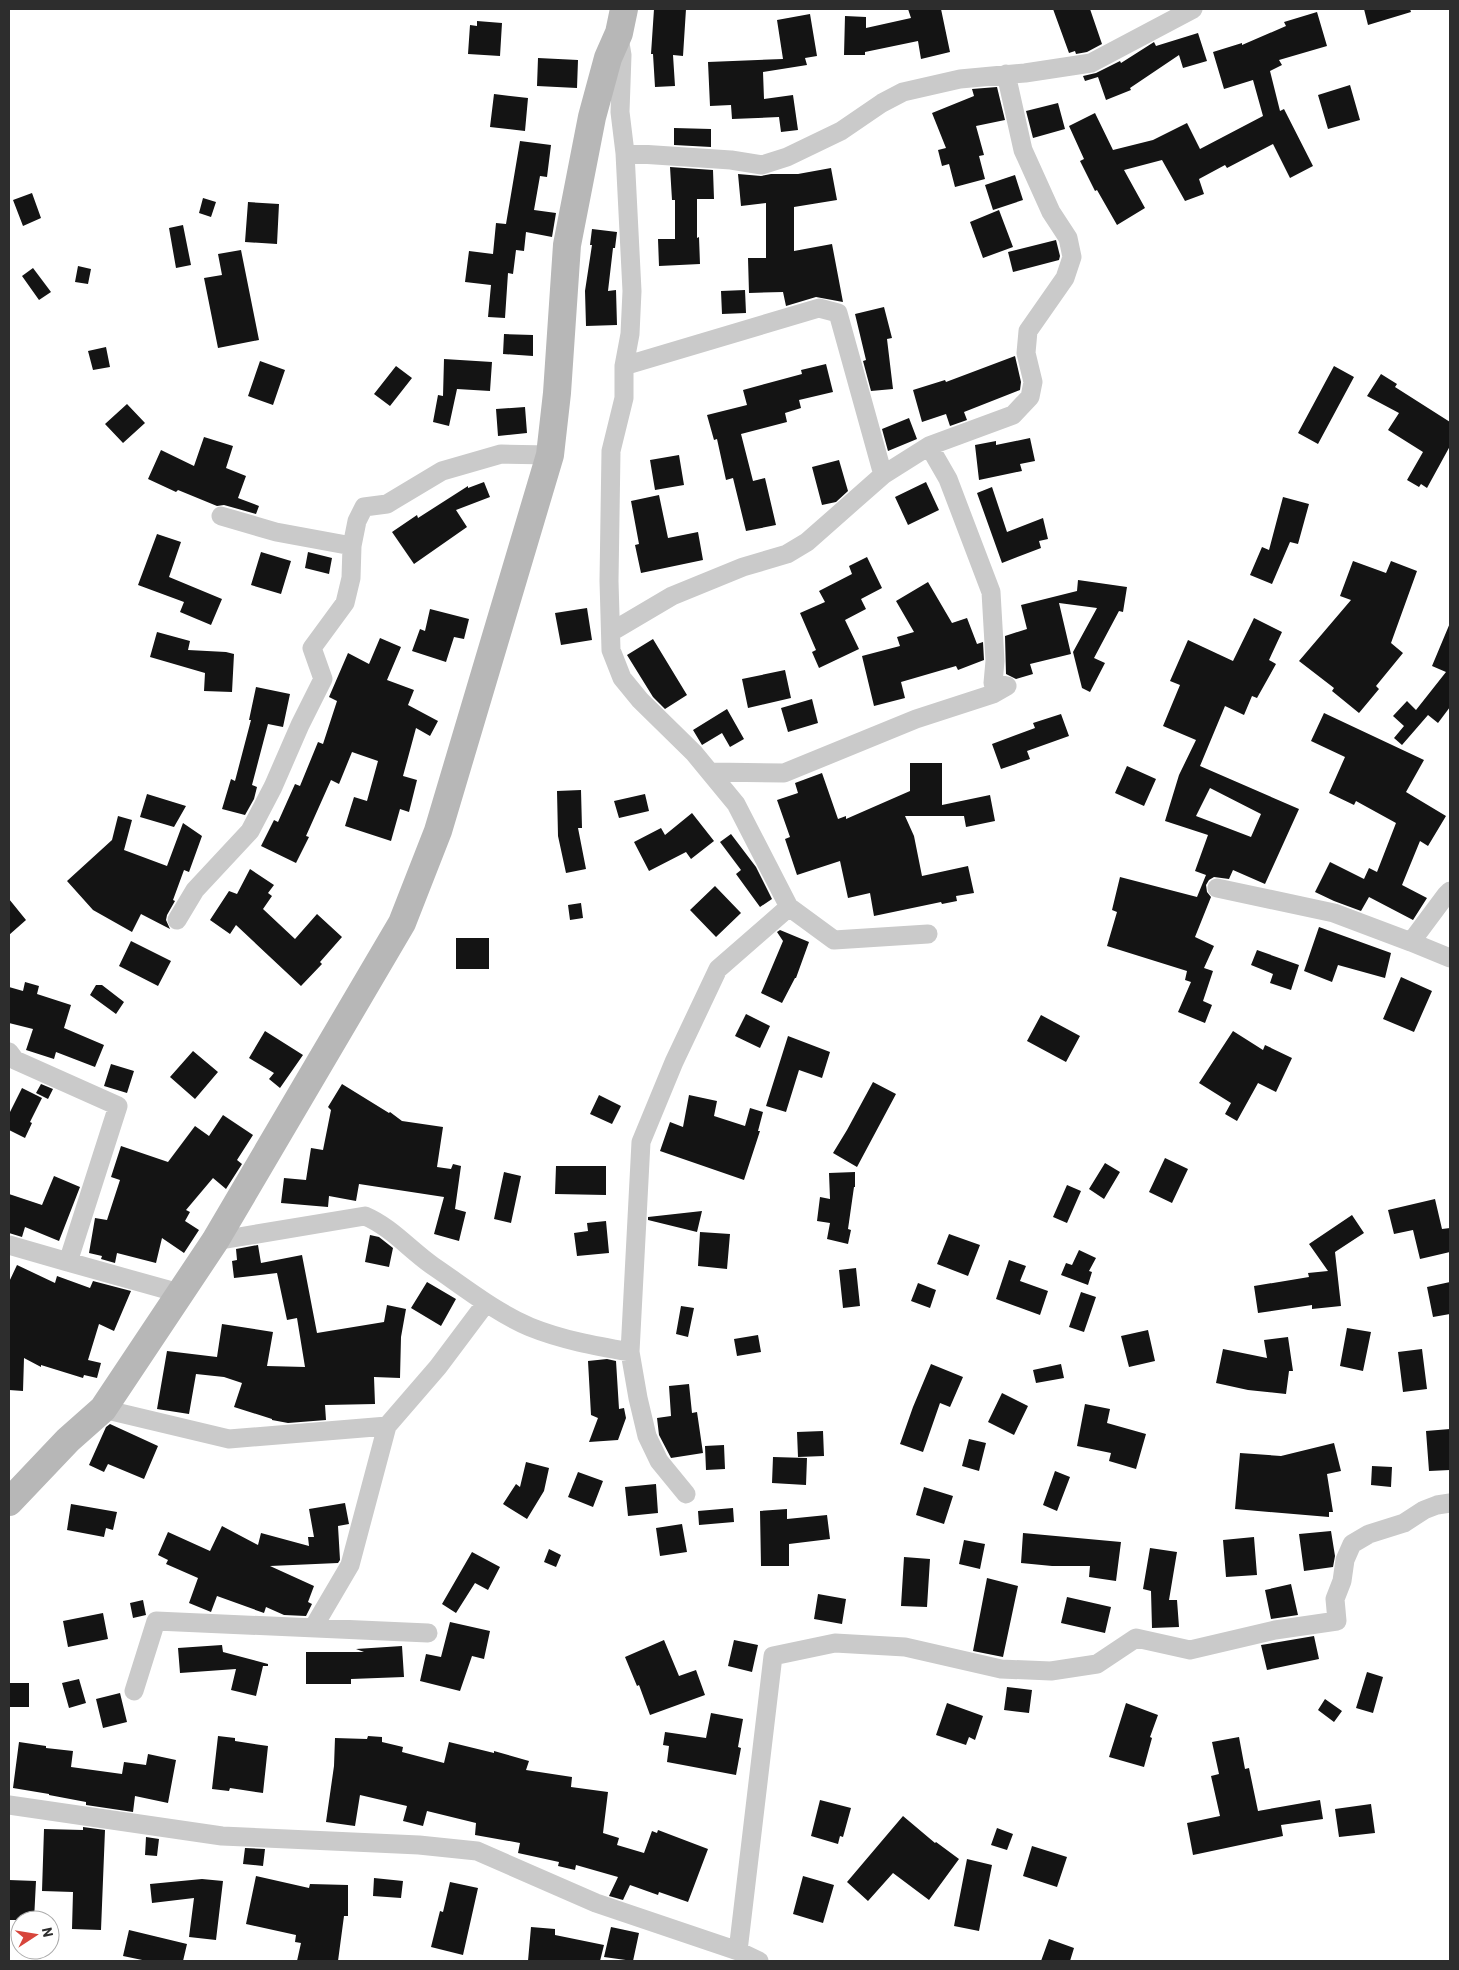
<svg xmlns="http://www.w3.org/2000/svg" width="1459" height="1970" font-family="Barlow,sans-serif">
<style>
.building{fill:#141414;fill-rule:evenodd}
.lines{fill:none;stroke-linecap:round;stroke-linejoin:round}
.street{stroke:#cacaca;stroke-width:19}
.secondary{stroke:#b7b7b7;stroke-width:28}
</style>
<rect width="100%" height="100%" fill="#fff"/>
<path class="building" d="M654,9H686L683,56L673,55L675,86L655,87L653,54H651Z
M908,9H941L950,52L921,59L918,41L865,52V55H844L845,16L866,17V28L911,18Z
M1053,9H1090L1102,44L1087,52L1076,54L1075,51L1069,53Z
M1364,9H1410L1411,12L1368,25Z
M1317,12L1327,46L1279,60L1282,65L1270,71L1280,111L1284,109L1313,166L1290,178L1273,144L1227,168L1225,165L1199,179L1204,194L1185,201L1162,160L1124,170L1145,208L1117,225L1097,190L1095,191L1080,161L1084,159L1069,126L1095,113L1113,150L1153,140L1187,123L1200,149L1263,116L1253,80L1224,89L1213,52L1242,43V45L1286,26L1284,22Z
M810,14L817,56L805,58L807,65L763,72L764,99L793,95L798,130L781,132L779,117L732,119L731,105L710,106L708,62L783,59L777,20Z
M477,21L502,23L500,56L468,54L470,25L477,26Z
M1198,33L1207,61L1183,68L1179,55L1130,88L1131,90L1106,100L1098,77L1085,81L1083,76L1096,73L1120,61L1121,63L1154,42L1156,46Z
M538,58L578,60L577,88L537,86Z
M1350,85L1360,120L1328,129L1318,95Z
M997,87L1005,120L976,126L984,155L979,156L985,179L955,187L949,164L942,166L938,150L946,148L932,113L974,96L972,89Z
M494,94L528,98L525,131L490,127Z
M1058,103L1065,129L1033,138L1026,111Z
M674,128L711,129V147L674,145Z
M520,141L551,145L547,177L540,176L534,210L556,213L552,237L526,232L524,251L516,250L513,274L508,273L505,318L488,317L491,285L465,282L469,251L493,254L496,223L506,224Z
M670,167L713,170L714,199H697V238L699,237L700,264L659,266L658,239H675V200H672Z
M831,168L837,200L794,207V251L832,244L843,302L816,297L786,306L783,292L749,293L748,258H766V203L741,206L738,174L761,176L771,174H798Z
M1015,175L1023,200L993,210L985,185Z
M32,193L41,218L23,226L13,200Z
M203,198L216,202L211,217L199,213Z
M248,202L279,204L277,244L245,242Z
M999,210L1013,247L983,258L970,222Z
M183,225L191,265L176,268L169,228Z
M592,229L617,232L615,248H613L608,291L616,290L617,325L586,326L585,291L592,245H590Z
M1056,240L1060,256L1059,260L1013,272L1008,252Z
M241,250L259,340L218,348L204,278L222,275L218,254Z
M78,266L91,269L88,284L75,282Z
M33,268L51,292L39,300L22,276Z
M745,290L746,313L722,314L721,291Z
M884,307L892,338L887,339L893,389L871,391L863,361L866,360L855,314Z
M504,334L533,335V356L503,354Z
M106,347L110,367L93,370L88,351Z
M1015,356L1021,382L1020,390L964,412L967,420L950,426L946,414L922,422L913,390L945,380L946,382Z
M444,359L492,362L490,391L457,389L449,426L433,422L438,395L443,396Z
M260,361L285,370L273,405L248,396Z
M826,364L833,392L799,400L801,408L785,413L787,422L741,434L753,481L765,478L776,525L746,531L733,478L726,480L717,439L714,440L707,415L747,405L743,390L802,374L801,370Z
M396,366L412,378L390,406L374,394Z
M1334,366L1354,377L1318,444L1298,433Z
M1381,374L1397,384L1395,387L1450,422V446L1427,488L1421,484L1419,487L1407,480L1423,452L1388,430L1399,413L1367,396Z
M127,404L145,423L123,443L105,424Z
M525,407L527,433L498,436L496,409Z
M909,418L917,439L888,451L882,429Z
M204,437L233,446L226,468L246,476L238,498L259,506L256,514L224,505L217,506L178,490L176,492L148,479L161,450L194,466Z
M1030,438L1035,461L1020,464L1022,471L979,480L975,445L996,441V445Z
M679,455L684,485L655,490L650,460Z
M839,460L848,491L836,502L822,505L812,467Z
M484,482L490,497L456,510L467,527L414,564L392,532L417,515L418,518L468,486V488Z
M926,482L939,510L908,525L895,497Z
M992,487L1007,532L1043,518L1048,539L1039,541L1041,548L1002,563L977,493Z
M659,495L668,538L698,532L703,560L641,573L635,545L639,544L631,501Z
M1283,497L1309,504L1298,544L1290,542L1272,584L1250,575L1262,547L1269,550Z
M157,534L181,542L169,577L222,599L211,625L180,612L184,602L138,585Z
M261,552L291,561L281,594L251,585Z
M308,552L332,558L329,574L305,568Z
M867,557L882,588L861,599L866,609L845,620L859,649L819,668L812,652L816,650L800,613L825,602L819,591L852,574L849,566Z
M1353,561L1386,573L1391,561L1417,571L1391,643L1403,653L1376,686L1379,689L1359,713L1332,691L1334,688L1299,661L1351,600L1340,596Z
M1078,580L1127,587L1123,612L1119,611L1094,658L1105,663L1090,692L1082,688L1073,652L1097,608L1059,603L1071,654L1030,664L1033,674L1016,679L1006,674L1005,636L1027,629L1021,605L1077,591Z
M928,582L952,623L967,618L977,644L983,642L984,660L958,670L956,666L901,682L905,698L874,706L862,656L900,646L897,637L914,632L896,601Z
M587,608L592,640L561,645L555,613Z
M430,609L469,619L464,639L454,637L446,662L412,651L420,629L425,631Z
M1254,618L1282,632L1269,660L1276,664L1257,698L1252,696L1244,715L1225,706L1200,766L1299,809L1265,884L1233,870L1229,879L1214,877L1209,880L1206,885L1207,892L1211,897L1195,937L1214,946L1204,968L1213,971L1203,1001L1212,1005L1205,1023L1178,1012L1191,982L1185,980L1187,971L1107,946L1117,912L1112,910L1120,877L1197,897L1206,875L1195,871L1208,835L1165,821L1179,775L1196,740L1163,726L1180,685L1170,681L1188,640L1233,661ZM1210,788L1261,814L1251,837L1196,816Z
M1450,623V707L1438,723L1428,715L1402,745L1394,738L1404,726L1393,716L1407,701L1416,710L1446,672L1432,666Z
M157,632L190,641L188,650L226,652L234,654L232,692L204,691L205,673L150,657Z
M380,638L401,647L387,680L414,690L408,705L438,721L430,736L416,728L403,776L417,780L409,812L400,809L391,841L345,826L354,797L367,801L378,761L352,752L339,784L331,780L306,836L309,837L296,863L261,846L274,820L278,822L295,784L300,786L318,742L323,744L337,701L329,697L348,653L369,664Z
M653,639L687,695L665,709L653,697L627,655Z
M785,670L791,698L748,708L742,679Z
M256,687L290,694L283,727L268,724L252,785L257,787L254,799L245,815L222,809L231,779L235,781L251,720H249Z
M812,699L818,723L788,732L781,708Z
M727,709L744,739L730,747L722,733L702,745L693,730Z
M1324,713L1424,760L1406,792L1446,816L1428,846L1420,841L1402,885L1427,898L1413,920L1369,897L1361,911L1334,901L1315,892L1330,862L1364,879L1369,868L1377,872L1396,823L1356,801L1354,805L1329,793L1345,757L1311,741Z
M1061,714L1069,736L1027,751L1030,759L1001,769L992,744L1035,728L1033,723Z
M910,763H942V805L990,795L995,821L966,827L964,816H905L914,836L922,876L968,866L974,893L956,896L957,901L942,904L941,902L874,916L870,893L848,898L840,861L797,875L785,839L790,837L777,800L798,793L795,783L822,773L838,819L846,816V819L910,791Z
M1127,766L1156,779L1144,806L1115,793Z
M581,790L582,828H578L586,869L566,873L558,836L557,791Z
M147,794L186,806L174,827L140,817Z
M645,794L649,811L619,818L614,801Z
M692,813L714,841L691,859L686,852L649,871L634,842L661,828L665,835Z
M118,816L132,820L124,850L167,866L183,823L202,836L189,872L184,870L173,900L175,901L167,915L166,920L170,929L141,914L132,932L93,910L67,881L112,840Z
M731,834L756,867L772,899L760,907L736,874L741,870L720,842Z
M250,869L274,885L268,893L272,896L263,909L295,939L317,914L342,937L320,962L322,964L301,986L236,925L230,934L210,920L229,891L237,894Z
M715,886L741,913L716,937L690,910Z
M9,899L26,920L9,935Z
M581,903L583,918L570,920L568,905Z
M1319,927L1391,953L1385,978L1338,965L1332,982L1304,971Z
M780,930L809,942L796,978H795L782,1003L761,993L783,941L777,932Z
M456,938H489V969H456Z
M131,941L171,961L158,986L119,966Z
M1257,950L1299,965L1291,990L1270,983L1273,974L1251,965Z
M1401,977L1432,991L1414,1032L1383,1019Z
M25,982L39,986L37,994L71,1005L64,1028L104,1045L95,1067L56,1052L54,1059L26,1050L33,1029L9,1023V987L23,991Z
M96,985H102L124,1002L116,1014L90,995Z
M746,1014L770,1026L760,1048L735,1036Z
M1041,1015L1080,1036L1066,1062L1027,1041Z
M265,1031L303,1055L280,1088L269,1079L274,1073L249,1058Z
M1233,1031L1263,1050L1265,1045L1292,1058L1276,1092L1258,1083L1237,1121L1225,1114L1231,1103L1199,1083Z
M788,1036L830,1052L822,1078L799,1070L786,1112L766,1106Z
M193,1051L218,1072L195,1099L170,1077Z
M111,1064L134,1071L127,1093L104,1086Z
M873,1082L896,1094L857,1167L833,1153L847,1130Z
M41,1084L53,1089L48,1099L36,1093Z
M342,1084L389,1113L390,1112L402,1121L443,1127L437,1167L451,1169L453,1164L461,1166L455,1209L466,1212L459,1241L434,1234L444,1197L359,1184L356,1201L329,1196L328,1207L281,1203L284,1178L306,1180L311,1148L323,1150L331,1110L328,1107Z
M22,1088L42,1098L30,1122L32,1123L25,1138L9,1130V1114Z
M599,1095L621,1106L612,1124L590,1114Z
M689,1095L717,1101L714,1116L745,1126L750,1108L763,1112L758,1131H760L744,1180L660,1151L670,1122L683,1127Z
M223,1115L253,1135L237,1160L242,1164L226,1189L213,1178L186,1210L190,1212L185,1221L199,1230L184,1253L162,1238L156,1263L117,1253L115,1263L101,1259L102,1256L89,1253L95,1218L107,1220L120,1180L111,1177L121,1146L168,1162L195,1126L209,1136Z
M1165,1158L1188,1169L1172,1203L1149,1192Z
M1105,1163L1120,1172L1104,1199L1089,1189Z
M556,1166H606V1195L555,1194Z
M504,1172L521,1176L511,1223L494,1219Z
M855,1172V1187H854L848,1229L851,1230L848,1244L827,1239L830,1223L817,1221L820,1197L830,1199L829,1173Z
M54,1176L80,1187L59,1241L25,1227L22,1237L9,1233V1194L42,1205Z
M1067,1185L1081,1191L1067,1223L1053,1217Z
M1435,1199L1442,1229L1450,1228V1252L1420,1259L1413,1230L1394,1234L1388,1210Z
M702,1211L697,1232L648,1220V1217Z
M1352,1215L1364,1233L1335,1252L1341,1306L1312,1309V1305L1258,1313L1254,1286L1309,1277L1308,1273L1328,1271L1309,1244Z
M606,1221L609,1253L577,1256L574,1233L588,1231L587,1223Z
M700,1232L730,1234L727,1269L698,1266Z
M949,1234L980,1245L968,1276L937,1264Z
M370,1235L379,1237L393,1248L389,1267L365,1262Z
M258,1245L261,1263L302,1255L317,1333L384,1322L387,1305L406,1309L401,1337L400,1378L374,1377L375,1404L325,1405L326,1420L288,1423L272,1420V1419L234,1407L242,1383L224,1377L196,1374L189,1414L157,1409L167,1351L217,1357L222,1324L273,1332L267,1366L305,1367L297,1318L287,1320L277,1273L234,1278L232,1261L237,1260L236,1249Z
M1079,1250L1096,1258L1089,1271L1092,1272L1088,1285L1061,1275L1066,1263L1072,1265Z
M1009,1260L1026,1266L1020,1281L1048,1291L1040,1315L996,1299Z
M17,1265L55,1283L57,1276L90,1288L93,1281L131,1291L114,1331L99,1324L88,1360L101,1363L97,1378L84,1375L83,1378L41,1365V1367L24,1358L23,1391L9,1390V1282Z
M856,1268L860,1306L843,1308L839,1270Z
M427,1282L456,1299L441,1326L411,1308Z
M1450,1282V1314L1433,1317L1427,1287Z
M918,1283L936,1290L930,1308L911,1301Z
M1081,1292L1096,1297L1084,1332L1069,1327Z
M681,1306L694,1308L688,1337L676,1334Z
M1347,1328L1371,1332L1363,1371L1340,1366Z
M1148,1330L1155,1361L1129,1367L1121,1336Z
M758,1335L761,1352L737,1356L734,1339Z
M1288,1337L1293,1371H1289L1286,1394L1248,1390L1216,1383L1223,1349L1267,1358L1264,1340Z
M1422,1349L1427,1389L1403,1392L1398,1352Z
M607,1359L616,1361L619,1409L624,1408L626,1418L618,1440L589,1442L598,1418L591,1415L588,1361Z
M931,1364L963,1377L950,1407L940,1403L923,1452L900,1444L913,1407Z
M1061,1364L1064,1378L1036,1383L1033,1370Z
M689,1384L692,1413L697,1412L703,1453L671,1458L659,1435L657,1418L671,1416L669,1386Z
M1002,1393L1028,1406L1014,1435L988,1422Z
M1085,1404L1110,1409L1107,1423L1146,1434L1136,1469L1109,1461L1111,1453L1077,1446Z
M110,1424L158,1446L144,1479L108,1464L104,1472L89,1465L106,1427Z
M1450,1429V1470L1429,1471L1426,1431Z
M823,1431L824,1456L798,1457L797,1432Z
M969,1439L986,1443L979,1471L962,1466Z
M1334,1443L1341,1471L1327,1474L1333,1512H1329V1517L1235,1509L1240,1453L1281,1456Z
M724,1445L725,1469L706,1470L705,1446Z
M773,1457L807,1458L806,1485L772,1483Z
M526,1462L549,1468L544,1491L527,1519L503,1504L516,1484L520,1487Z
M1372,1466L1392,1467L1391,1487L1371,1485Z
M1055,1471L1070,1477L1057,1511L1043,1505Z
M578,1472L603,1481L593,1507L568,1497Z
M656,1484L658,1513L628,1516L625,1487Z
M924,1487L953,1496L944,1524L916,1515Z
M345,1503L349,1524L338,1526L340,1560L338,1563L270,1566L314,1586L308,1602L312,1604L306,1616L284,1615L266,1607L264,1613L217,1596L211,1612L189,1603L198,1578L166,1564L168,1560L158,1555L168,1532L210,1551L222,1526L258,1545L261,1533L309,1546L308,1537H314L309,1509Z
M71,1504L117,1512L113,1530L106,1528L104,1537L67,1530Z
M733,1508L734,1522L699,1525L698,1511Z
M787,1509V1519L827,1515L830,1539L789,1544V1566H761L760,1511Z
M682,1524L687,1552L660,1556L656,1528Z
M1331,1531L1335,1556L1333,1567L1304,1571L1299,1534Z
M1023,1533L1121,1542L1116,1581L1089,1577L1090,1566H1052L1021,1563Z
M1254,1537L1257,1575L1226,1577L1223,1540Z
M964,1540L985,1544L980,1569L959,1564Z
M1150,1548L1177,1552L1169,1600H1177L1179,1627L1152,1628L1151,1591L1143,1589Z
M549,1549L561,1555L556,1567L544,1562Z
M472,1552L500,1567L488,1590L475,1583L456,1613L442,1604Z
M904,1557L930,1559L927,1607L901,1606Z
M987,1578L1018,1586L1003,1657L973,1651Z
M1291,1584L1298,1615L1271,1619L1265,1590Z
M818,1594L846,1599L842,1624L814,1619Z
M1067,1597L1111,1607L1105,1633L1061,1623Z
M143,1600L146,1615L133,1618L130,1603Z
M103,1613L108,1639L68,1647L63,1621Z
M450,1622L490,1631L484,1659L472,1656L460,1691L420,1681L426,1654L441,1657Z
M1314,1636L1319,1659L1267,1670L1261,1645Z
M664,1640L679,1676L696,1670L705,1695L650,1715L639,1685L637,1686L625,1657Z
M734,1640L758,1645L752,1672L728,1666Z
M222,1645L223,1652L268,1664V1666H263L256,1696L231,1690L236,1669L180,1673L178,1648Z
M402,1646L404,1677L351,1679V1684H306V1652H364L356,1649Z
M1367,1672L1383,1677L1373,1713L1356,1708Z
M79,1679L86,1703L69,1708L62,1683Z
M9,1683H29V1707H9Z
M1007,1687L1032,1690L1029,1713L1004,1710Z
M120,1693L127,1722L103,1728L96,1699Z
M1325,1699L1342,1711L1334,1722L1318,1710Z
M947,1703L983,1716L975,1740L969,1737L966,1745L936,1735Z
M1126,1703L1158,1715L1150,1737L1152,1738L1144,1767L1109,1757Z
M711,1713L743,1719L738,1747L741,1748L736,1775L667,1762L669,1746L663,1745L665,1732L706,1738Z
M218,1736L235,1738V1741L268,1746L263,1793L230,1788L229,1791L212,1789Z
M368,1736L382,1737V1742L403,1747L402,1752L444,1763L449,1742L494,1753V1751L529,1761L526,1770L572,1777L571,1787L608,1792L603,1833L619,1838L617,1845L644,1853L652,1831L657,1833L658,1830L708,1849L688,1902L659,1892L658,1895L630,1885L623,1900L609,1896L618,1877L576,1865L575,1870L558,1866L559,1862L518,1853L520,1843L475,1835L476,1823L427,1811L423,1826L403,1821L407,1806L360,1795L355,1826L326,1822L334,1766L335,1738L367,1739Z
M1239,1737L1245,1769L1249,1768L1258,1811L1320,1800L1323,1819L1281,1825L1283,1836L1193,1855L1187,1823L1220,1816L1211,1776L1219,1774L1212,1742Z
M19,1742L46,1746V1748L73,1751L71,1767L122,1774L124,1762L146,1765L148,1754L176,1760L168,1803L135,1796L133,1812L86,1805V1802L49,1795V1794L13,1788Z
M820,1800L851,1808L843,1837L840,1836L838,1844L811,1836Z
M1371,1804L1375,1833L1339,1837L1335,1809Z
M903,1816L935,1843L936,1842L959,1859L929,1900L893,1873L868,1901L847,1882Z
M83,1827L105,1830L101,1930L72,1929L73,1892L42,1891L44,1829L83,1830Z
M997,1828L1013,1834L1007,1850L991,1845Z
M146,1837L159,1839L157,1856L145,1855Z
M1032,1846L1067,1857L1057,1887L1023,1876Z
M245,1848L265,1849L263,1866L243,1864Z
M967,1859L992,1865L979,1931L954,1926Z
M256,1876L309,1888L310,1884L348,1885V1916H344L338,1961H297L301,1943L295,1942L296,1935L246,1924Z
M803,1876L834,1885L823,1923L793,1914Z
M374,1878L403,1881L401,1898L373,1896Z
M202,1879L223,1881L216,1940L189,1937L194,1898L152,1903L150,1884Z
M9,1880L36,1881L34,1920H9Z
M450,1882L478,1888L463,1955L431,1947L440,1911L443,1912Z
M531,1927L555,1929V1935L604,1945L600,1961H528Z
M611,1927L639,1933L633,1961L604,1957Z
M129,1930L187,1944L183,1961H147L123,1956Z
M1049,1939L1074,1948L1070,1961H1041Z"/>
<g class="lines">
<path class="street" d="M619,37L622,55L620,112L625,153L632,291L630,334L624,366V398L611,451L609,581L611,650L622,678L640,700L694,753L736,804L789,907L718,969L674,1062L641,1142L630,1352L638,1398L647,1436L659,1461L686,1494
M625,153L731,160L762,165L787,157L841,131L882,103L903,92L960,79L1025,73L1091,63L1193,9
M624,366L819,308L838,313L883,475
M221,516L276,532L352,546
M611,632L672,596L743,567L787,554L807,542L883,475L929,446L1013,415L1030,397L1033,382L1026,353L1028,331L1065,278L1072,257L1068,238L1051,212L1023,150L1006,74
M711,772L784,773L916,719L993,694L1007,686L993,683L995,661L991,592L948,479L929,446
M1217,888L1334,913L1411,942L1446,895L1450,891
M789,907L834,940L928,934
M177,920L195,890L250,831L273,787L300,725L323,679L312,648L345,603L351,578L352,546L357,521L364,507L387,504L442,471L501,454L550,455
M1411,942L1450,958
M9,1052L15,1060L118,1106L68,1262L179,1293
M215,1241L365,1216C391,1227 410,1250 433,1266C464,1287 495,1312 530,1327C562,1340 596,1346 630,1352
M9,1245L68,1262
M103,1409L229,1439L387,1426L350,1565L313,1628
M387,1426L438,1367L486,1303
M134,1691L156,1621L428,1633
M9,1805L222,1836L419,1845L477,1851L596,1903L738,1951L759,1961
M738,1951L773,1656L835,1643L905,1647L1001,1669L1051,1671L1097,1664L1136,1638L1190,1650L1275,1630L1337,1621L1335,1599L1342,1581L1345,1560L1352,1544L1369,1534L1404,1523L1424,1510L1437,1505L1450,1503"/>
<path class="secondary" d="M9,1502L68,1440L103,1409L215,1241L402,923L438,831L550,455L557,393L567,245L592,117L608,58L619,33L624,9"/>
</g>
<rect width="1459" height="1970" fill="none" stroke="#2d2d2d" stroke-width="20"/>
<g transform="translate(35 1935) rotate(78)"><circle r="24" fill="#ffffff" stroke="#ababab"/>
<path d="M0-4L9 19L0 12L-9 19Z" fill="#d7453b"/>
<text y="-8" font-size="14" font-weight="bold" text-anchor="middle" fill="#2d2d2d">N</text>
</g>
</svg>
